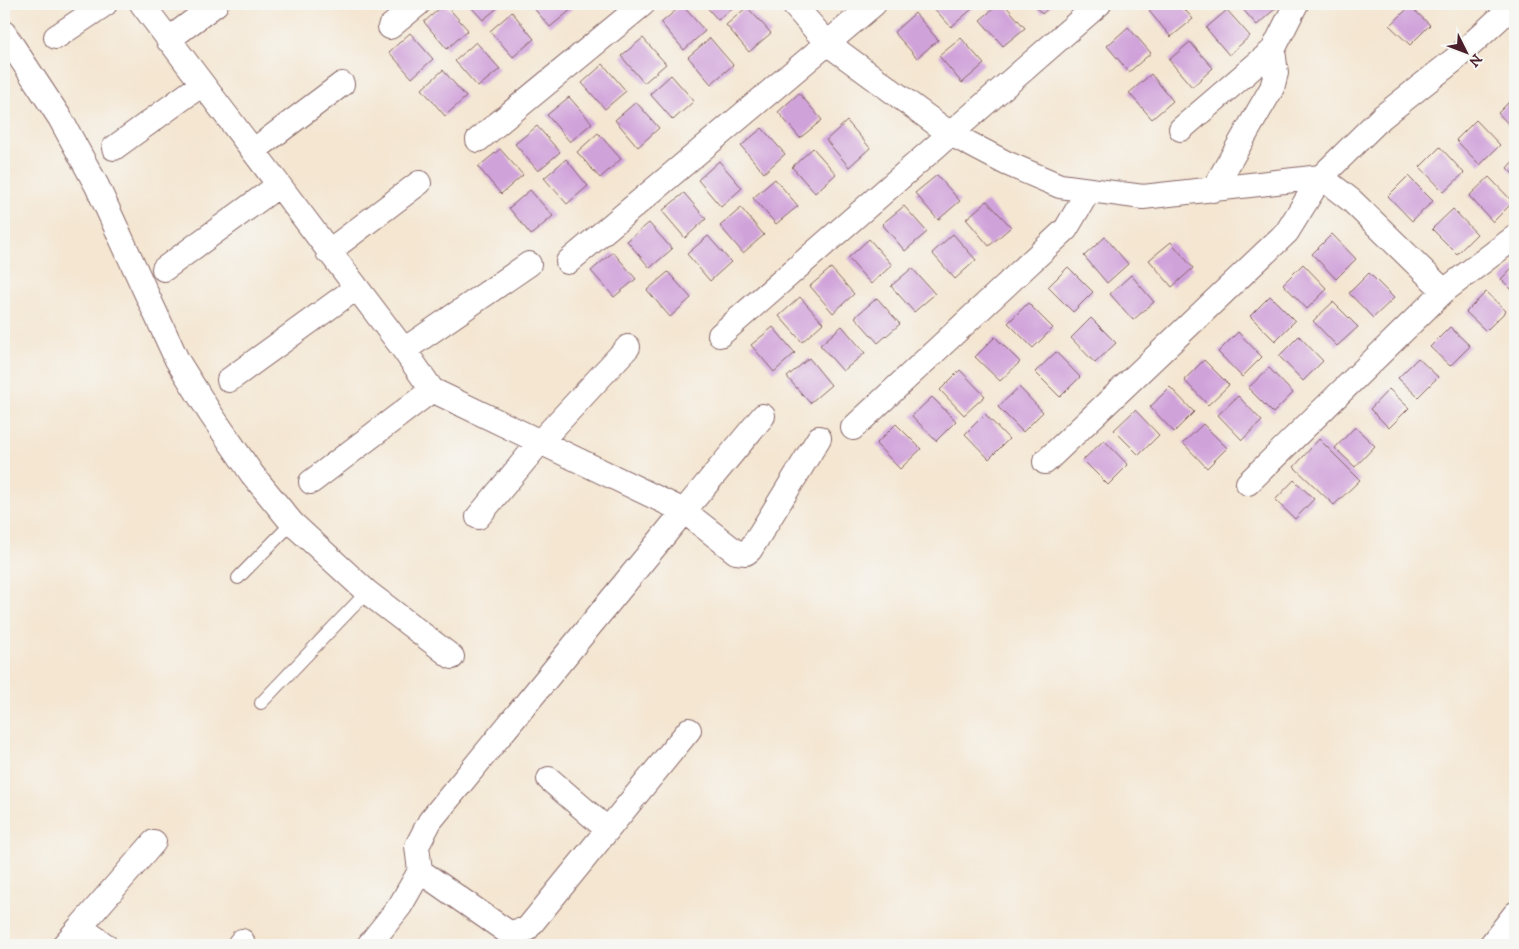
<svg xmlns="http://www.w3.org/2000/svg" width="1519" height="949" font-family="'IM FELL DW Pica',serif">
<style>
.building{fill:#d0a2da}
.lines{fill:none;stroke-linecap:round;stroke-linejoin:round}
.service-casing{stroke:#866565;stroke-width:14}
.minor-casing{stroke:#866565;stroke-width:26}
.service{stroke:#fff;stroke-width:12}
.minor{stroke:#fff;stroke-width:24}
</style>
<rect width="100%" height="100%" fill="#f6f6f2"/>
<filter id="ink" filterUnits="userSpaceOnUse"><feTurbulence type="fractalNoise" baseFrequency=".02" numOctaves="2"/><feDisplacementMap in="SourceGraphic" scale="10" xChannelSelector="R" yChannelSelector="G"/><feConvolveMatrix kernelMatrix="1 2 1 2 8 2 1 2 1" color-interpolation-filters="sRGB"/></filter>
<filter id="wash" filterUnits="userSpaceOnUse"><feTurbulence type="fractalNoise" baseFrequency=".0096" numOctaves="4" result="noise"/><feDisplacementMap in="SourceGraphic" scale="20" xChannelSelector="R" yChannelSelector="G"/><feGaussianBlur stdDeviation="1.12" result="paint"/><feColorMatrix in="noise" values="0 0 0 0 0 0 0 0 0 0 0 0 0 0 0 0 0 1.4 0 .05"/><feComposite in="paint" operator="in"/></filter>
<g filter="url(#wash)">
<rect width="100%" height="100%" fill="#f4e6d1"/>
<g id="blocks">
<path class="building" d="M445,4L468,30L447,49L424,22Z
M468,4H502L483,20Z
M530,4H567L572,9L550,27Z
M704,4H737L718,20Z
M930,4H968L972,9L951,27Z
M999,4H1004L1025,28L1003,46L980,20Z
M1033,4H1053L1042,14Z
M1157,4H1180L1193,19L1171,37L1149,11Z
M1238,4H1276L1278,6L1257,25Z
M682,5L705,31L684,50L661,23Z
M1410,6L1430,25L1410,45L1390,26Z
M747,7L771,33L749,52L726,25Z
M1227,10L1250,36L1229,55L1206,28Z
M512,12L534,39L513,57L490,31Z
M915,13L938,40L917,58L894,32Z
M1128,27L1151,53L1129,72L1107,46Z
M410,33L433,59L412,78L389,52Z
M643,38L666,64L644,83L621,56Z
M710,38L733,65L711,84L688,57Z
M961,38L984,64L962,83L939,56Z
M476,42L500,69L478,87L455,61Z
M1190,42L1213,68L1192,87L1169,60Z
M603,64L626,91L605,109L582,83Z
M443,70L466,97L445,116L422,89Z
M1151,74L1173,101L1152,119L1129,93Z
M671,75L694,101L673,120L650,94Z
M799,93L822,120L800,138L778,112Z
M1515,96V131L1498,113Z
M569,97L592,123L570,142L547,115Z
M636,102L659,128L638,147L615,120Z
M1476,120L1500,145L1480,165L1456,140Z
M847,121L870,148L849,167L826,140Z
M537,126L560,152L538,171L515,144Z
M762,128L785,154L764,173L741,146Z
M598,133L621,159L600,178L577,152Z
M1440,147L1464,173L1444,192L1420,167Z
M813,148L836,174L815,193L792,167Z
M500,149L523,175L501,194L478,167Z
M566,159L588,186L567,204L544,178Z
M1515,159V176L1507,168Z
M719,161L742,188L721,207L698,180Z
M937,175L960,201L938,220L915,193Z
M1408,176L1433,201L1412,221L1388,196Z
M1489,177L1513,202L1493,222L1469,196Z
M775,179L798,206L776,224L753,198Z
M530,190L553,216L531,235L509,208Z
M684,193L706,219L685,238L662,211Z
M987,201L1011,227L989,246L966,219Z
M904,206L927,232L905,251L882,224Z
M741,208L764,235L743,253L720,226Z
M1453,209L1477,234L1457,254L1432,229Z
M649,223L672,249L650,268L627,241Z
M953,234L976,260L955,279L932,253Z
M1332,234L1356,259L1336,279L1312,254Z
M708,236L731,262L710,281L687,254Z
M1105,237L1128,264L1107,283L1084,256Z
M869,239L892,265L871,284L848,258Z
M1171,242L1193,268L1172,287L1149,260Z
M613,252L636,279L614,297L591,271Z
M1303,264L1327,289L1307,309L1283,284Z
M1515,265V293L1501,279Z
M1068,267L1093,292L1073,312L1048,287Z
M831,268L854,294L833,313L810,286Z
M912,268L935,294L914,312L891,286Z
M668,272L691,298L670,317L647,290Z
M1369,273L1394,298L1373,318L1349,293Z
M1131,275L1154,302L1133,320L1110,294Z
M1486,292L1506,311L1486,331L1466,312Z
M1270,296L1295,321L1275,341L1250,316Z
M800,297L823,323L802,342L779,316Z
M877,298L900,324L878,343L855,317Z
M1333,302L1358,327L1337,346L1313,321Z
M1028,303L1053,328L1033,348L1008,323Z
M1091,318L1116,343L1095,363L1071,338Z
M842,326L865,353L843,371L820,345Z
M773,327L795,353L774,372L751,345Z
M1450,327L1470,346L1450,366L1430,347Z
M1238,332L1262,357L1242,377L1218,352Z
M1299,336L1323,361L1303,381L1279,356Z
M995,337L1020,362L1000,381L975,357Z
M1056,352L1080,377L1060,397L1035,372Z
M809,358L831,385L810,403L787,377Z
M1418,358L1438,377L1418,397L1398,378Z
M1204,360L1229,385L1208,405L1184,380Z
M1269,368L1293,393L1273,413L1248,388Z
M960,370L985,396L964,415L940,390Z
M1019,387L1043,412L1023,432L998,407Z
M1170,387L1194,412L1174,432L1150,407Z
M1389,389L1409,408L1389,428L1370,409Z
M1238,396L1262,421L1242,440L1218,415Z
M932,397L956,421L936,441L912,416Z
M1135,410L1159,435L1139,455L1114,430Z
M985,414L1009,439L989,459L965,434Z
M896,424L921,449L900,469L876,444Z
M1203,424L1227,448L1207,468L1183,443Z
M1355,427L1375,446L1355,467L1335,448Z
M1319,439L1360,480L1334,505L1294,467Z
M1104,440L1128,465L1108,485L1083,460Z
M1294,480L1314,499L1295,519L1275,500Z"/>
</g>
</g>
<g filter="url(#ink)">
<use href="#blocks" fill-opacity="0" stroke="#866565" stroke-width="1"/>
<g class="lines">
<g class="service-casing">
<path id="service" d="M238,578L292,523
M261,703L367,592"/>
</g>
<g class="minor-casing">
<path id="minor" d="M142,4L404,350L432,390L684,511L430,821L417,846L420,871L400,906L369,945
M793,4L827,43L949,133L1006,163L1060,186L1143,197L1321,177L1382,117L1454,60L1515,4
M390,27L418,4
M4,33L60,118L97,186L177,360L210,413L252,474L292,523L367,592L452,657
M56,37L105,4
M168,40L216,4
M1181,129L1273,50L1296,4
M478,140L643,4
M114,148L202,84
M253,151L342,84
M1213,190L1272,88L1276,73L1273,50
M328,252L419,183
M568,262L874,4
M164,269L279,185
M720,335L1099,4
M404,350L529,264
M229,380L356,288
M763,416L684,511L736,552L746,553L750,550L819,438
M853,428L1066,229L1089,190
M1045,462L1287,232L1321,177L1352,201L1444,291
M311,482L432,390
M1248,483L1444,291L1515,237
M478,517L539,443L628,347
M549,779L608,830
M420,871L509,933L527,929L689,730
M80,927L154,842
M64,945L80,927L105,945
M239,945L242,941
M1491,945L1515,914"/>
</g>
<use href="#service" class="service"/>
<use href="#minor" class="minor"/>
</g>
</g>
<rect width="1519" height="949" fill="none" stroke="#f6f6f2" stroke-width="20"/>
<g transform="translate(1466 52) rotate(132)" stroke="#f6f6f2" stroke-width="4" paint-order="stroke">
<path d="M0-4L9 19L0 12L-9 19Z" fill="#4a1f2b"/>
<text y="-8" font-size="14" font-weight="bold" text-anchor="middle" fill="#4a1f2b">N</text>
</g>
</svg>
